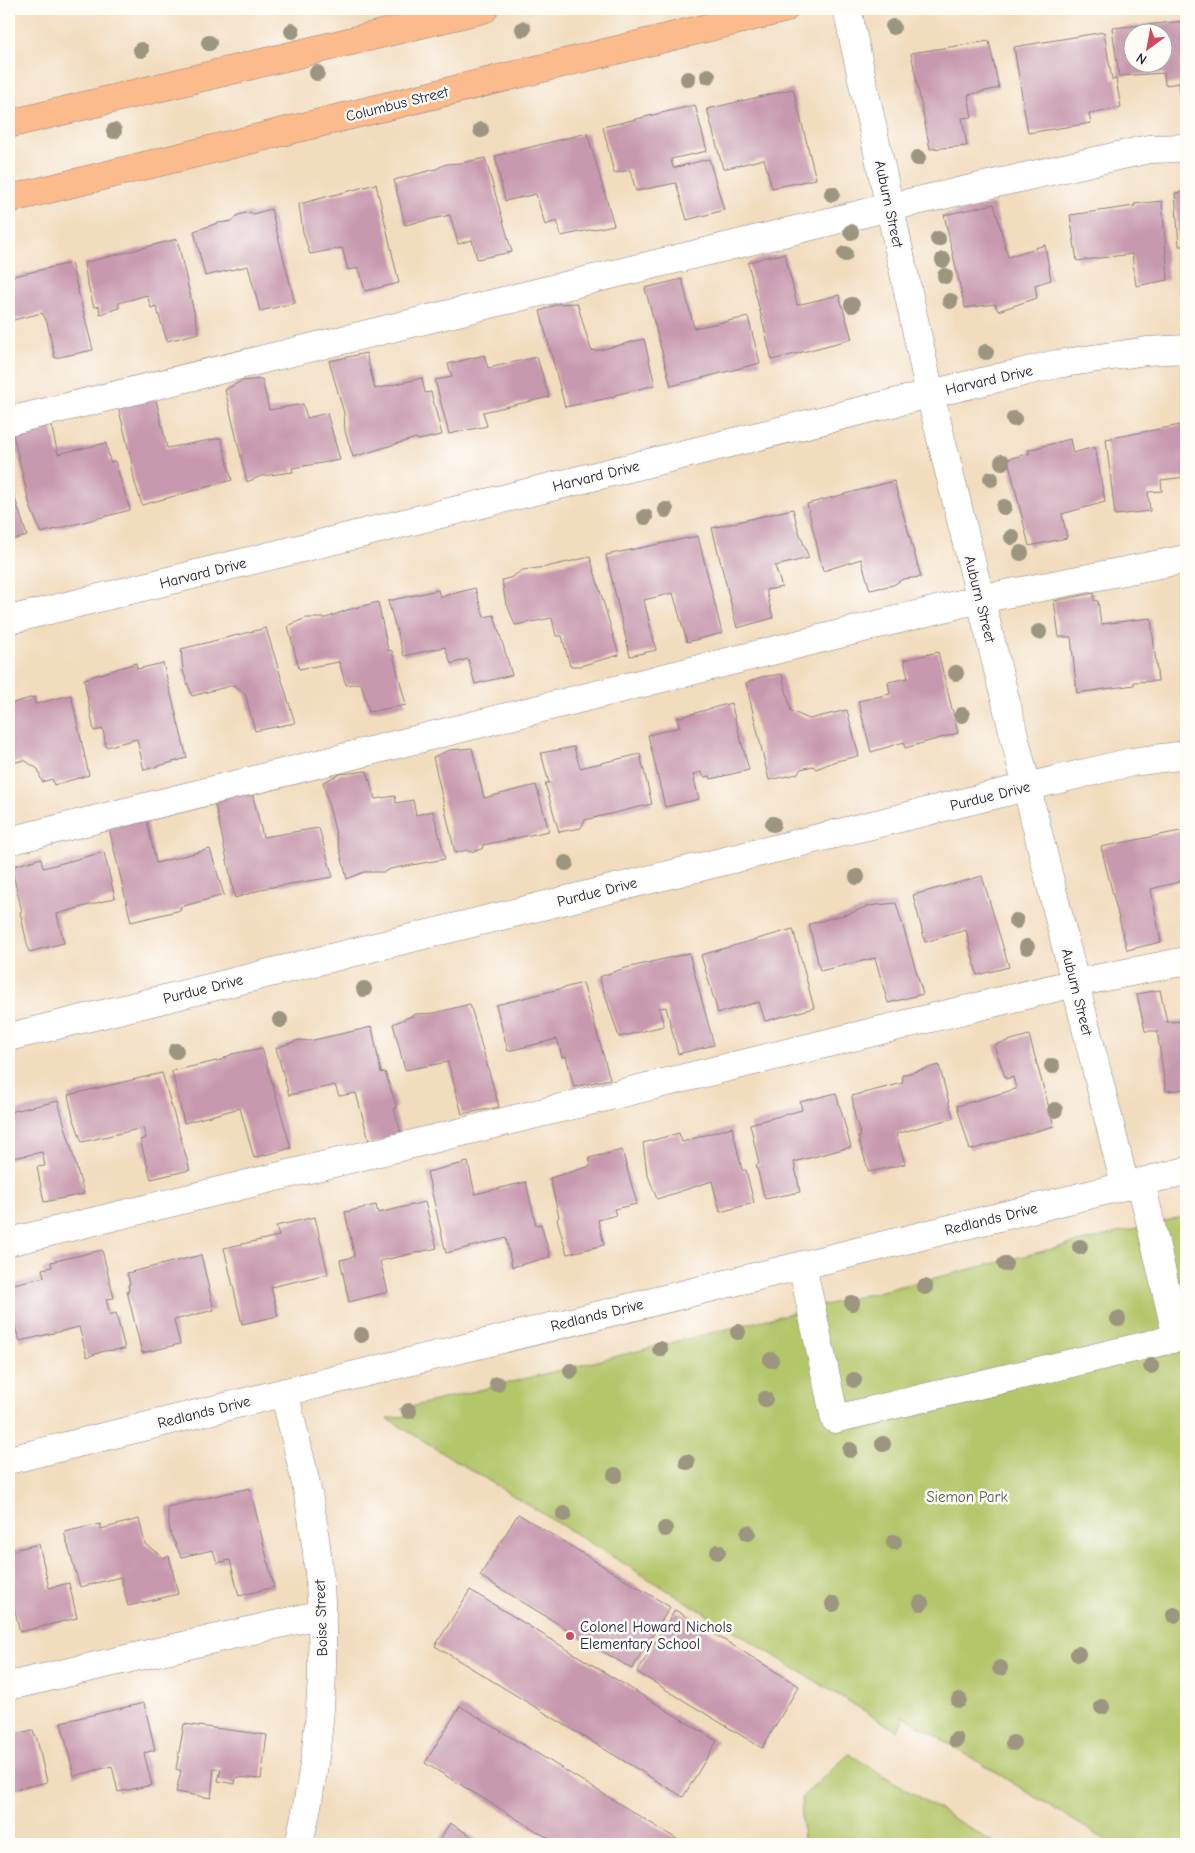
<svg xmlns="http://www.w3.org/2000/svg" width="1195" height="1853" font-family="'Comic Neue',sans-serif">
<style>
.green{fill:#b4c66a;stroke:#6b7452}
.building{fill:#c799ae;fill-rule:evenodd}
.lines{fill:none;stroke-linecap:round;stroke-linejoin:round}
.minor-casing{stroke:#8a7f7c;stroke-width:29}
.major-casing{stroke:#8a7f7c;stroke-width:29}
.minor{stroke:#fff;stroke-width:28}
.major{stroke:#fbbb8d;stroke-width:28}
.tree{fill:#9c957f}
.poi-dot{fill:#d1495b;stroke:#fdfcf7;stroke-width:2}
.labels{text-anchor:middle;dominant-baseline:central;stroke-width:5;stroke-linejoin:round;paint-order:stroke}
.street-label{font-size:15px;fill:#22223b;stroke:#fdfcf7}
.park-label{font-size:15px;fill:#555b4b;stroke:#fdfcf7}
.poi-label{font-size:15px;fill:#22223b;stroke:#fdfcf7;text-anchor:start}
</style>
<rect width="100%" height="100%" fill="#fdfcf7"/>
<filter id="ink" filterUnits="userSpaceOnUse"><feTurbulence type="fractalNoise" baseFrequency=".02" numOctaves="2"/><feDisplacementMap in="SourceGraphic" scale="10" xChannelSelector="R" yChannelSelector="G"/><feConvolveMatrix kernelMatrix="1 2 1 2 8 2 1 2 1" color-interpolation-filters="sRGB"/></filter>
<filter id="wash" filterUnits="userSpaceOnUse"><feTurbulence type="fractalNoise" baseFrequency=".0096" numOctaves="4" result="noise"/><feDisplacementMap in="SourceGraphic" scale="20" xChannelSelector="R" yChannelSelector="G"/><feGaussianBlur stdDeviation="1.12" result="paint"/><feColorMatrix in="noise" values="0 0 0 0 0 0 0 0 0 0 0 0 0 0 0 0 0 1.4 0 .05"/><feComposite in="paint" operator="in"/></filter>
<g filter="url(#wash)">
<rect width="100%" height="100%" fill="#f2dcbe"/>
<path class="green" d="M1186,1216V1844H1112L902,1715L904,1721L897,1731L388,1419L410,1415L402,1409Z
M849,1754L995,1844H803L801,1798Z"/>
<g id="blocks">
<path class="building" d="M1186,21V103L1181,104L1179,83L1165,85L1164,73L1119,76L1112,28ZM1132,32H1162V62H1132Z
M1104,32L1112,80L1116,79L1121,108L1089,114L1091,123L1028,133L1014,47Z
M989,41L999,88L968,95L972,117L962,118L967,146L930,149L911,53Z
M793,89L816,179L772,188L764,159L723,169L707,109Z
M695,105L707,151L671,159L673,168L709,159L724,210L687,220L676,183L636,191L630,170L614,173L603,127Z
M587,133L614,225L561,236L557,221L545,225L536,194L505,201L495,156Z
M485,158L512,252L477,259L472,240L458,244L450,215L405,225L394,180L436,169L446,164L461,163Z
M376,184L399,283L365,291L359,268L348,270L342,248L310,254L303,232L299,204Z
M1186,191V246H1179L1175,193Z
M1162,201L1168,280L1136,286L1132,254L1077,261L1070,215L1135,206L1134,204Z
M994,204L1008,257L1045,245L1051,280L1035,285L1037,298L998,311L995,304L965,308L944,215Z
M271,209L295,303L260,311L248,266L205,276L194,231L218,223L233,221L238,215L250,212L253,214Z
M177,239L199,333L167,341L156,306L151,308L147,295L119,303V308L100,314L99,306L94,307L87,282L84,263Z
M785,254L797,305L839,295L852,339L772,360L748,263L765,257Z
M71,263L93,350L55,358L47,322L42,313L9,321V277Z
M682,279L694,328L748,317L760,363L671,386L645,288Z
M577,303L591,350L596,351L644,339L655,385L615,395L614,397L565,407L540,311L557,304Z
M366,353L375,389L422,378L425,393L431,392L442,435L418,440L416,438L353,457L345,431L344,413L329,361Z
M484,355L488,368L537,357L549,397L483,412L487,426L449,434L435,380L452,377L448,364Z
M262,379L269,410L303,404L307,418L327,413L340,460L292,468L293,472L261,476L247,482L225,390L241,381Z
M156,399L167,448L221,438L232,480L142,505L134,480L131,459L118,406Z
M1186,424V477L1161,480L1162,491L1148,492L1150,511L1115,515L1106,439Z
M51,425L58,454L106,443L110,462L115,461L130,510L41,533L30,506L13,434Z
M1070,439L1073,453L1095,447L1105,502L1062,514L1067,538L1029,546L1008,459L1030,453L1028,450Z
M894,481L921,577L903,579L893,585L870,590L861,559L823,571L807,504Z
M12,489L27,536L9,541V490Z
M793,509L798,529L809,558L775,566L782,587L766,590L773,618L737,628L712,528Z
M698,536L722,633L687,642L673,593L644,600L656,650L630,656L606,555Z
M590,557L619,655L580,666H570L562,636H556L552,618L515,625L505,599L502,580L510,578L523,570L546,567Z
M475,588L484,617L494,615L512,675L475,684L468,659L451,664L445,647L404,656L388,601L438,590L440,597Z
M1094,593V600L1098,601L1101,624L1151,618L1158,681L1134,682V685L1077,693L1071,637H1059L1054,601Z
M378,602L388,650L392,651L406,705L369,712L361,683L346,685L339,662L299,669L288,626L306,618H326L347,610Z
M266,628L295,723L255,731L245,693L234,685L192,696L183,671L181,649Z
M938,652L958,733L905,748L904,742L871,752L858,701L890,694L888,682L908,678L904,660Z
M136,663L137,669L163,663L187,758L144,770L137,739L106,747L103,729L94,731L84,679Z
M782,674L791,711L809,719L847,710L859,756L836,761L816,769L813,766L801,769L797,774L769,780L746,683L761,677Z
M71,695L89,775L54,785L52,779L42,782L38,769L24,760L9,764V704L34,697L35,704Z
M731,703L749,770L711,779L710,776L704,777L701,772L693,775L699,799L665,807L648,735L680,727L677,718Z
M574,747L580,768L640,754L652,804L585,820L581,828L559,832L545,783H549L541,753Z
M472,748L484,798L536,785L549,831L483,845L482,849L470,852L467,850L455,853L433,757L450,750Z
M367,771L375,799L395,796L396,803L413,800L416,815L433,811L445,859L390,869L384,872H364L347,879L323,782L340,774Z
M252,792L263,837L319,828L333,877L266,888L235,898L214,799Z
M146,816L156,863L210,849L224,895L180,907L181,910L131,922L109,828Z
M1185,830L1186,880L1151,889L1161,942L1127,950L1101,847Z
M104,852L115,898L57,914L64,943L29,952L20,912L22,911L11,867L41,858L43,868Z
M982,876L1009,967L977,975L966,930L925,942L913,895Z
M896,903L923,994L888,1003L875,958L820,971L809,924L851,913L868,906Z
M793,929L814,1008L765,1021L759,1002L718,1013L701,955Z
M689,953L714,1045L678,1054L666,1007L659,1008L664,1026L619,1037L599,977L622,969Z
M583,983L610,1079L574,1087L566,1056L562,1057L557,1039L508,1051L496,1005Z
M1160,990L1167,1022L1186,1021V1089L1166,1091L1157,1031H1145L1137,994Z
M470,1004L499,1107L462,1114L448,1062L405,1070L393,1024L416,1014L435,1013Z
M372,1027L381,1073L385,1072L397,1108L394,1109L402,1137L370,1144L356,1093L339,1096L335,1085L289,1095L276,1048L299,1040L309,1041Z
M1029,1035L1054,1126L970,1150L957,1106L1016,1089L1013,1077L1006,1079L994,1045Z
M262,1048L291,1148L254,1158L240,1108L184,1123L172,1071L221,1060L232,1054Z
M939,1065L953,1118L896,1134L905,1164L869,1172L858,1137H861L855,1117L852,1096L903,1083L902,1075Z
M162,1073L190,1170L151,1179L140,1140L146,1138L143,1128L82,1142L73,1117L68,1095Z
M836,1093L851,1147L794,1162L800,1192L765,1199L756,1165L759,1164L750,1124L802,1110L800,1102Z
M58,1101L84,1194L44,1202L37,1167L45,1166L42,1152L9,1159V1112Z
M732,1127L742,1170H746L754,1203L720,1212L712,1181L657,1199L647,1173L643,1143L679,1133L682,1142Z
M622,1150L637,1204L614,1209L616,1215L598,1220L604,1245L567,1254L557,1219L559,1217L550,1178L591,1166L589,1158Z
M468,1162L475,1194L526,1182L536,1225L541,1224L550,1257L512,1267L506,1238L446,1253L427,1172Z
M425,1202L437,1248L380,1261L388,1292L349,1302L340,1260L354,1257V1254L345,1212L376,1205L378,1213Z
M315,1217L328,1274L271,1287L278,1316L242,1324L224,1248L279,1236L276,1226Z
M102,1250L114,1298L106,1299L110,1315L116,1313L125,1349L104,1351L87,1357L79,1327L20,1341L10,1316L9,1285L44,1277L42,1269L52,1267L51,1262Z
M201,1255L214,1310L174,1320L180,1344L142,1353L127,1291H129L128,1285L130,1284L127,1273Z
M250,1488L274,1587L239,1596L230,1560L217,1563L213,1550L181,1557L170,1532L167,1507Z
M518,1514L670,1607L632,1669L480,1576Z
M139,1519L145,1544L164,1558L169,1556L178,1594L128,1606L121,1577L80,1587L64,1532L100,1524L101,1529Z
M39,1544L49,1588L69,1583L77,1618L20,1632L13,1602L9,1603V1551Z
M470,1590L717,1741L683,1797L435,1646Z
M675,1610L799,1686L762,1748L637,1672Z
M144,1703L155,1750L144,1753L152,1785L118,1792L112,1766L74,1776L61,1722Z
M460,1706L584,1782L685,1844H558L466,1788L425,1763Z
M184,1724L267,1735L261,1779L236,1777L235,1784L218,1781L221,1769L214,1768L211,1798L176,1792L181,1771L176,1769Z
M33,1730L34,1735H36L47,1782L9,1791V1735Z
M450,1823L484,1844H437Z"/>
</g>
</g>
<g filter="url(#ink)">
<use href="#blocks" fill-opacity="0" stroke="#8a7f7c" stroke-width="1"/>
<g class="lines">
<g class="minor-casing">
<path id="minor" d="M847,9L930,394L1125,1186
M9,421L890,207L1149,149L1186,148
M9,620L930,394L1057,364L1147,351L1186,349
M9,841L980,599L1186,559
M9,1037L1026,787L1132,762L1186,755
M9,1242L1075,983L1186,961
M802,1265L835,1419L1177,1338L1141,1182
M284,1392C293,1428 302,1463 309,1499C330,1615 326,1730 299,1844
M9,1460L1186,1171
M9,1686L322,1614"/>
</g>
<g class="major-casing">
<path id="major" d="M9,124L484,9
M9,199L784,9"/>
</g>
<use href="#minor" class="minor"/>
<use href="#major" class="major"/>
</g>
<g class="tree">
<circle cx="893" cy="27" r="8"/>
<circle cx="523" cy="29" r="8"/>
<circle cx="292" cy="31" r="8"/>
<circle cx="209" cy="43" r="8"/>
<circle cx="141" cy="50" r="8"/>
<circle cx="317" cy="73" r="8"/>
<circle cx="708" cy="76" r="8"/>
<circle cx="688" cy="79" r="8"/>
<circle cx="481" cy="130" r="8"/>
<circle cx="114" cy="131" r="8"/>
<circle cx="918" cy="158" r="8"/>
<circle cx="832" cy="194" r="8"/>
<circle cx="851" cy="232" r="8"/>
<circle cx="938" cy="239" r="8"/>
<circle cx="845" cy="254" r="8"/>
<circle cx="943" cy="260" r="8"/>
<circle cx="945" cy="276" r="8"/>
<circle cx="950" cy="301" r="8"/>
<circle cx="852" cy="305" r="8"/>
<circle cx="986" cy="352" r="8"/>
<circle cx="1014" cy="419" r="8"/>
<circle cx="1002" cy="462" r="8"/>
<circle cx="991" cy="479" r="8"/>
<circle cx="1004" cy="507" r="8"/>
<circle cx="666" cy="510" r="8"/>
<circle cx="645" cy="517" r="8"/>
<circle cx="1012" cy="537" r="8"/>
<circle cx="1021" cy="553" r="8"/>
<circle cx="1039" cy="632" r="8"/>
<circle cx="956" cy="673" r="8"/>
<circle cx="962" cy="715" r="8"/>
<circle cx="773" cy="824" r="8"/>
<circle cx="566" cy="863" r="8"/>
<circle cx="857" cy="877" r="8"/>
<circle cx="1016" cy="921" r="8"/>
<circle cx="1027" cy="947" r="8"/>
<circle cx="364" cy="989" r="8"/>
<circle cx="280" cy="1020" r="8"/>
<circle cx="176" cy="1051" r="8"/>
<circle cx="1052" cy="1066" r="8"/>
<circle cx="1055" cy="1110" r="8"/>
<circle cx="1080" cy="1247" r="8"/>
<circle cx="1005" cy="1264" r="8"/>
<circle cx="925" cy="1287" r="8"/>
<circle cx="852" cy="1303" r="8"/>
<circle cx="1118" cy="1319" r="8"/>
<circle cx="738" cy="1332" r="8"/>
<circle cx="361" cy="1335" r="8"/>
<circle cx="660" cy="1349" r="8"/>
<circle cx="771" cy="1360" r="8"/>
<circle cx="1151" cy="1366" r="8"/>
<circle cx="571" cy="1371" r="8"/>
<circle cx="854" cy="1380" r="8"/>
<circle cx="497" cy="1384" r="8"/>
<circle cx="765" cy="1399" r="8"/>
<circle cx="409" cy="1411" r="8"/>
<circle cx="883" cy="1444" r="8"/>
<circle cx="850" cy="1450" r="8"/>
<circle cx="687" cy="1462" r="8"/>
<circle cx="615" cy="1475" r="8"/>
<circle cx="564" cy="1514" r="8"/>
<circle cx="665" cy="1529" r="8"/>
<circle cx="748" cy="1533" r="8"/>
<circle cx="894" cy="1542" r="8"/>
<circle cx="718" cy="1552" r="8"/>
<circle cx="921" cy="1603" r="8"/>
<circle cx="833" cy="1604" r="8"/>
<circle cx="1174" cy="1615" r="8"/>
<circle cx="1078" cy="1654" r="8"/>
<circle cx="1000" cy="1668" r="8"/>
<circle cx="959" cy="1700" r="8"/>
<circle cx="1102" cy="1707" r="8"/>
<circle cx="956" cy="1740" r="8"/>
<circle cx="1013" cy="1743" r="8"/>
</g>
</g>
<circle class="poi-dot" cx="570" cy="1636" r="5"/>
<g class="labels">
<g class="street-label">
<text transform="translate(397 104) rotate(-14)">Columbus Street</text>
<text transform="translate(889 204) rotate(78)">Auburn Street</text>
<text transform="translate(989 380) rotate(-13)">Harvard Drive</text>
<text transform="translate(596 476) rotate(-14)">Harvard Drive</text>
<text transform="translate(203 573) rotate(-14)">Harvard Drive</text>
<text transform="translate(980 599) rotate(76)">Auburn Street</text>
<text transform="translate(990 796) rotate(-14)">Purdue Drive</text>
<text transform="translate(597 892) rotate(-14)">Purdue Drive</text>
<text transform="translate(203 989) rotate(-14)">Purdue Drive</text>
<text transform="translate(1077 992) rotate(76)">Auburn Street</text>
<text transform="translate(991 1219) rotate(-14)">Redlands Drive</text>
<text transform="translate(597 1315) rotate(-14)">Redlands Drive</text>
<text transform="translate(204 1412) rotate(-14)">Redlands Drive</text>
<text transform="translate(321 1618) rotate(-92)">Boise Street</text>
</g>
<g class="park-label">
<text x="967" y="1497">Siemon Park</text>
</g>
<g class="poi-label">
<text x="580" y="1627">Colonel Howard Nichols<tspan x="580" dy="17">Elementary School</tspan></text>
</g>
</g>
<rect width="1195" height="1853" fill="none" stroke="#fdfcf7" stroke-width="30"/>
<g transform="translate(1148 48) rotate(212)"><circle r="24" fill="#fdfcf7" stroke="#a5a5ac"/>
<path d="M0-4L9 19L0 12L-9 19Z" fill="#d1495b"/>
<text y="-8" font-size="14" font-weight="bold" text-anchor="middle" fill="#22223b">N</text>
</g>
</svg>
